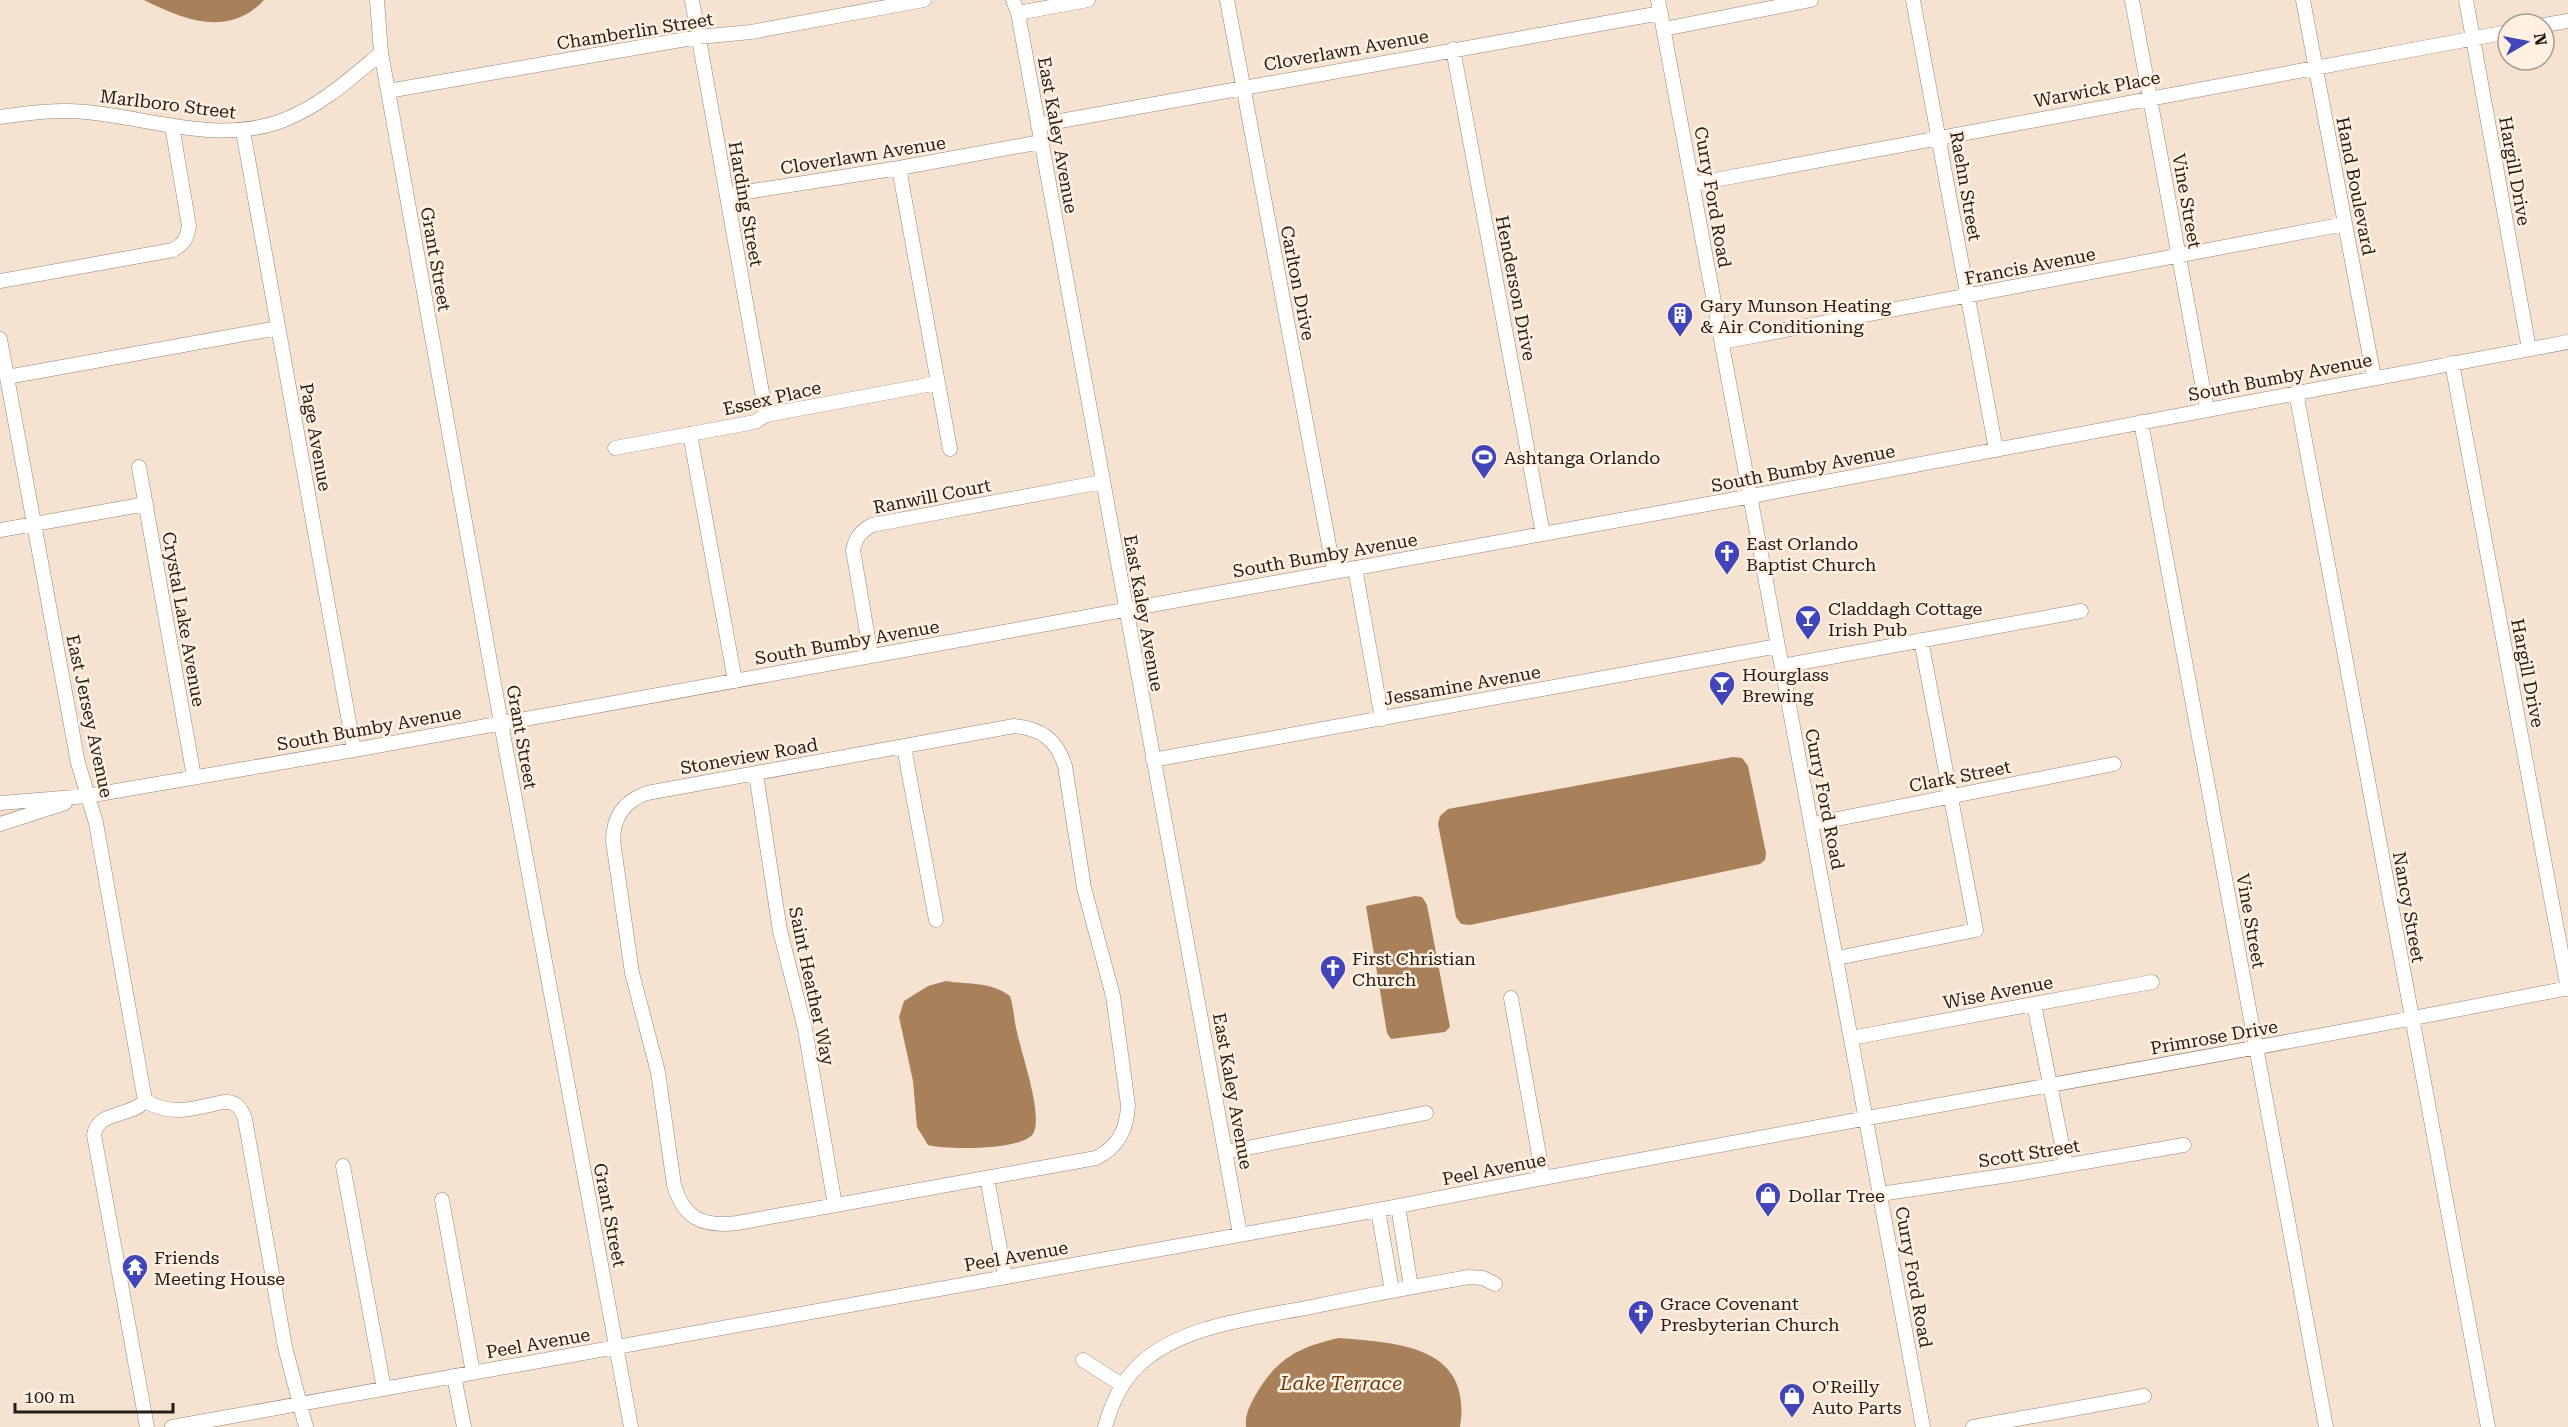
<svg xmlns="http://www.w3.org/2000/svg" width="2568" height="1427" font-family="'Roboto Serif',serif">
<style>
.water{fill:#a8815b}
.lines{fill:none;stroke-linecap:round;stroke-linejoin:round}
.minor-casing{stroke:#968575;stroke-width:15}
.minor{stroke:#fff;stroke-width:14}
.labels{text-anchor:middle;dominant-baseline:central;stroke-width:5;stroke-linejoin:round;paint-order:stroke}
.street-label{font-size:18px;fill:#241d17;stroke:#fff0e1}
.poi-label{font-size:18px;fill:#241d17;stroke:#fff0e1;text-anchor:start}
.water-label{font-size:20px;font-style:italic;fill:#673f10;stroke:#fff0e1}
</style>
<rect width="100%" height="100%" fill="#f5e2d0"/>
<path class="water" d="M144,0H264C229,38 184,20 144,0Z
M1733,757L1742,758L1748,766L1766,853L1765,860L1760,864L1470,925L1461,924L1456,917L1438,824L1440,816L1448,809Z
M1415,896L1422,897L1427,905L1450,1027L1445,1032L1391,1039L1387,1033L1366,906Z
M946,981C970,985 990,981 1010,996C1014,1008 1014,1021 1017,1032C1022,1056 1042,1111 1034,1132C1026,1151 946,1150 928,1145L917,1127L913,1081L899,1017L904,1001L928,986Z
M1339,1338C1397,1343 1473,1345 1460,1427H1246C1245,1415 1249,1407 1255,1396C1276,1359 1298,1347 1339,1338Z"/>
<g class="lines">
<g class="minor-casing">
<path id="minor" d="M377,0L381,53L388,91L501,723L631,1427
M692,0L766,415
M1013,0L1018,13L1240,1234
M1227,0L1334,572
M1658,0L1923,1427
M1913,0L1996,450
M2132,0L2207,410
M2303,0L2374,378
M2466,0L2529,349
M1018,13L1088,0
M2544,25L2568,21
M1664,29L1811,0
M1453,49L1543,534
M388,91L698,37L751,32L924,0
M0,117C29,113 57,109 86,112C151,118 220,145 284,120C322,105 351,78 381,53
M1038,125L1661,13
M243,131L354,750
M899,168L950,449
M1693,184L2508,32
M727,195L899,168L1041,142
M0,281L173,250C184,244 187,238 189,226L172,126
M0,339L78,763L96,823L145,1101
M1722,342L2345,224
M2452,363L2568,989
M7,377L278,328
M2296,392L2488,1427
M2141,422L2326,1427
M690,434L735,681
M615,448L755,422L766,415L938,383
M139,467L194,777
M0,530L146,504
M1355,568L1382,719
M871,656L853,550C856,537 860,532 872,525L1102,482
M1782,666L2081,611
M1014,726C1041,728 1057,740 1065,766L1084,888L1113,996L1128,1105C1127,1130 1118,1147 1096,1158L737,1223C703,1227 684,1219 674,1185L658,1072L632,973L613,841C613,817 624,801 647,793Z
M904,747L936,920
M1153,760L1778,646
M756,774L780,931L805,1029L835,1205
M0,803L87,796L354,750L1730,500L2568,342
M0,824L65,803
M1812,824L2114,764
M1837,958L1976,930L1921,640
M1511,998L1543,1177
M2034,1004L2066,1165
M1851,1038L2152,982
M145,1101C174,1117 193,1108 224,1102C236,1101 241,1108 245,1119L285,1347L306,1427
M145,1101C129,1118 98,1110 94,1135L147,1427
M1226,1152L1426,1113
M343,1166L384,1389
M987,1178L1005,1276
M1880,1194L2016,1174L2184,1145
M442,1200L473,1373
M1398,1206L1411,1287
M1378,1210L1392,1291
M1083,1360L1122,1385
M454,1376L464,1427
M172,1427L1378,1210C1774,1131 2172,1067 2568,988
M1105,1427C1111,1405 1120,1384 1137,1367C1178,1325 1256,1318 1311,1307C1364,1296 1416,1286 1469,1277L1483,1278L1495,1284
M1973,1427L2144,1396"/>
</g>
<use href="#minor" class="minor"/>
</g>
<defs>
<g id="building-pin" transform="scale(1.35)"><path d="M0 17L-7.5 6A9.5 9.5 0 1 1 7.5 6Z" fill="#4245ba" stroke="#fff0e1"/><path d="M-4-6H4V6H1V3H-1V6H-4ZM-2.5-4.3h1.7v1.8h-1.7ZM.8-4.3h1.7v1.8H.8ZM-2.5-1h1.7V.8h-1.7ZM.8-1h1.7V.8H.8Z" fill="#fff"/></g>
<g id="stadium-pin" transform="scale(1.35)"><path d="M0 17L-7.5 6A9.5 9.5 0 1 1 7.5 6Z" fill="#4245ba" stroke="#fff0e1"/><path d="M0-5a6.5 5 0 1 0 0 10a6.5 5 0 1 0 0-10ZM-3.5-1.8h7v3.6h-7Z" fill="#fff"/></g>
<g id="church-pin" transform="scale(1.35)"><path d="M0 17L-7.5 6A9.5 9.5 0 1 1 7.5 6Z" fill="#4245ba" stroke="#fff0e1"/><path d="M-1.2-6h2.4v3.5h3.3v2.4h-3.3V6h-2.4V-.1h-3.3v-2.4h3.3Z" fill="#fff"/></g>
<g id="bar-pin" transform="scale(1.35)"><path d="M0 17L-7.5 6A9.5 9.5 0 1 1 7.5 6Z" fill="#4245ba" stroke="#fff0e1"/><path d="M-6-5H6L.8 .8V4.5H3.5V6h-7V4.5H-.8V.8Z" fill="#fff"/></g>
<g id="shop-pin" transform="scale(1.35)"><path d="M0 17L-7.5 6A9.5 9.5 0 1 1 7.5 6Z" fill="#4245ba" stroke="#fff0e1"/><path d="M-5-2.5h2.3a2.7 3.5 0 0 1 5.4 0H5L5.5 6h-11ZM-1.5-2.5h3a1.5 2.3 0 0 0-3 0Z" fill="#fff"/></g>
<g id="temple-pin" transform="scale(1.35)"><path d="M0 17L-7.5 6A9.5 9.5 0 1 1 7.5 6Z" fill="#4245ba" stroke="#fff0e1"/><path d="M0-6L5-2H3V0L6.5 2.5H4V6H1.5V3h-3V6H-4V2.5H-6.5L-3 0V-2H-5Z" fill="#fff"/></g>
</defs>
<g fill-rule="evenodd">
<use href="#building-pin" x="1680" y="315"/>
<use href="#stadium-pin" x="1484" y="457"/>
<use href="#church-pin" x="1727" y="553"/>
<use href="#bar-pin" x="1808" y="618"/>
<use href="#bar-pin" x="1722" y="684"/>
<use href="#church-pin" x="1333" y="968"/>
<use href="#shop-pin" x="1768" y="1195"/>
<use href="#temple-pin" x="135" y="1267"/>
<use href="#church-pin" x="1641" y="1313"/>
<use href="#shop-pin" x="1792" y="1396"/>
</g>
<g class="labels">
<g class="street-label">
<text transform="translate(635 31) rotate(-9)">Chamberlin Street</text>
<text transform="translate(1346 50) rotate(-10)">Cloverlawn Avenue</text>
<text transform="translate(2097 89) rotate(-11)">Warwick Place</text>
<text transform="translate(168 104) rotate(7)">Marlboro Street</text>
<text transform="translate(1058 135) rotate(80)">East Kaley Avenue</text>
<text transform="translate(863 155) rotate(-9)">Cloverlawn Avenue</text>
<text transform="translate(2515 171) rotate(80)">Hargill Drive</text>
<text transform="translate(1966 186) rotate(80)">Raehn Street</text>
<text transform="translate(2356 186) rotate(79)">Hand Boulevard</text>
<text transform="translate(1713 197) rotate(80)">Curry Ford Road</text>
<text transform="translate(2187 201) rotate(80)">Vine Street</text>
<text transform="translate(746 204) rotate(80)">Harding Street</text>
<text transform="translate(436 259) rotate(80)">Grant Street</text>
<text transform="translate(2030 266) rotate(-11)">Francis Avenue</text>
<text transform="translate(1298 283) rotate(79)">Carlton Drive</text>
<text transform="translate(1516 288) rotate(79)">Henderson Drive</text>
<text transform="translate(2280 377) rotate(-11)">South Bumby Avenue</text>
<text transform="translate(772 398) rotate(-13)">Essex Place</text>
<text transform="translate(316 437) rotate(80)">Page Avenue</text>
<text transform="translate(1803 468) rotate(-11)">South Bumby Avenue</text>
<text transform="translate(932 496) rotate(-11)">Ranwill Court</text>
<text transform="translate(1325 555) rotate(-10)">South Bumby Avenue</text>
<text transform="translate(1144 613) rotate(80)">East Kaley Avenue</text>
<text transform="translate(184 619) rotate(80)">Crystal Lake Avenue</text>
<text transform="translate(847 642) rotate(-10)">South Bumby Avenue</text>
<text transform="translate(2528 673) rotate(79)">Hargill Drive</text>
<text transform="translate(1462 685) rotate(-10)">Jessamine Avenue</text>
<text transform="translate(90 716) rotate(78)">East Jersey Avenue</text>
<text transform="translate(369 728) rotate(-10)">South Bumby Avenue</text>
<text transform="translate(522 737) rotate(80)">Grant Street</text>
<text transform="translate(749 756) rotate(-10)">Stoneview Road</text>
<text transform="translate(1960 776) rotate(-11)">Clark Street</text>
<text transform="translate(1825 799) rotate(79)">Curry Ford Road</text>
<text transform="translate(2409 907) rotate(80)">Nancy Street</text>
<text transform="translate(2251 921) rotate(80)">Vine Street</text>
<text transform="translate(812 986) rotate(78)">Saint Heather Way</text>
<text transform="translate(1998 992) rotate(-11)">Wise Avenue</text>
<text transform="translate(2214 1037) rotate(-10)">Primrose Drive</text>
<text transform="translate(1233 1091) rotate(80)">East Kaley Avenue</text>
<text transform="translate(2029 1153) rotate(-9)">Scott Street</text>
<text transform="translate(1494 1169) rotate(-11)">Peel Avenue</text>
<text transform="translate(610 1215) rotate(79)">Grant Street</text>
<text transform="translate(1016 1256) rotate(-10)">Peel Avenue</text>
<text transform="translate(1914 1277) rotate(80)">Curry Ford Road</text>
<text transform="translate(538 1343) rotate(-10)">Peel Avenue</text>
</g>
<g class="poi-label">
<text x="1700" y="305">Gary Munson Heating<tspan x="1700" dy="21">&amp; Air Conditioning</tspan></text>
<text x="1504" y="457">Ashtanga Orlando</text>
<text x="1746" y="543">East Orlando<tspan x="1746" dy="21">Baptist Church</tspan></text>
<text x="1828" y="608">Claddagh Cottage<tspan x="1828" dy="21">Irish Pub</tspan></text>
<text x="1742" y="674">Hourglass<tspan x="1742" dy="21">Brewing</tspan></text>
<text x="1352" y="958">First Christian<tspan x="1352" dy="21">Church</tspan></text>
<text x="1788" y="1195">Dollar Tree</text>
<text x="154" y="1257">Friends<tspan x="154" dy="21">Meeting House</tspan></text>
<text x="1660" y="1303">Grace Covenant<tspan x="1660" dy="21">Presbyterian Church</tspan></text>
<text x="1812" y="1386">O'Reilly<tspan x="1812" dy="21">Auto Parts</tspan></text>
</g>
<g class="water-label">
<text x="1341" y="1383">Lake Terrace</text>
</g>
</g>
<g transform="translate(2526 42) rotate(80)"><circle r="28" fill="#fff0e1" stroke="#a79c90" stroke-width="1.5"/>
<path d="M0-4.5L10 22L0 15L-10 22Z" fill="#4245ba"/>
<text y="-9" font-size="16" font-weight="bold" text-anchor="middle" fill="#241d17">N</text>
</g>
<path d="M15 1403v9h158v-9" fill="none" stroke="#241d17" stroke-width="3"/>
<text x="24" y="1403" font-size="18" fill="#241d17" stroke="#fff0e1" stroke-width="4.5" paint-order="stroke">100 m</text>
</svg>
